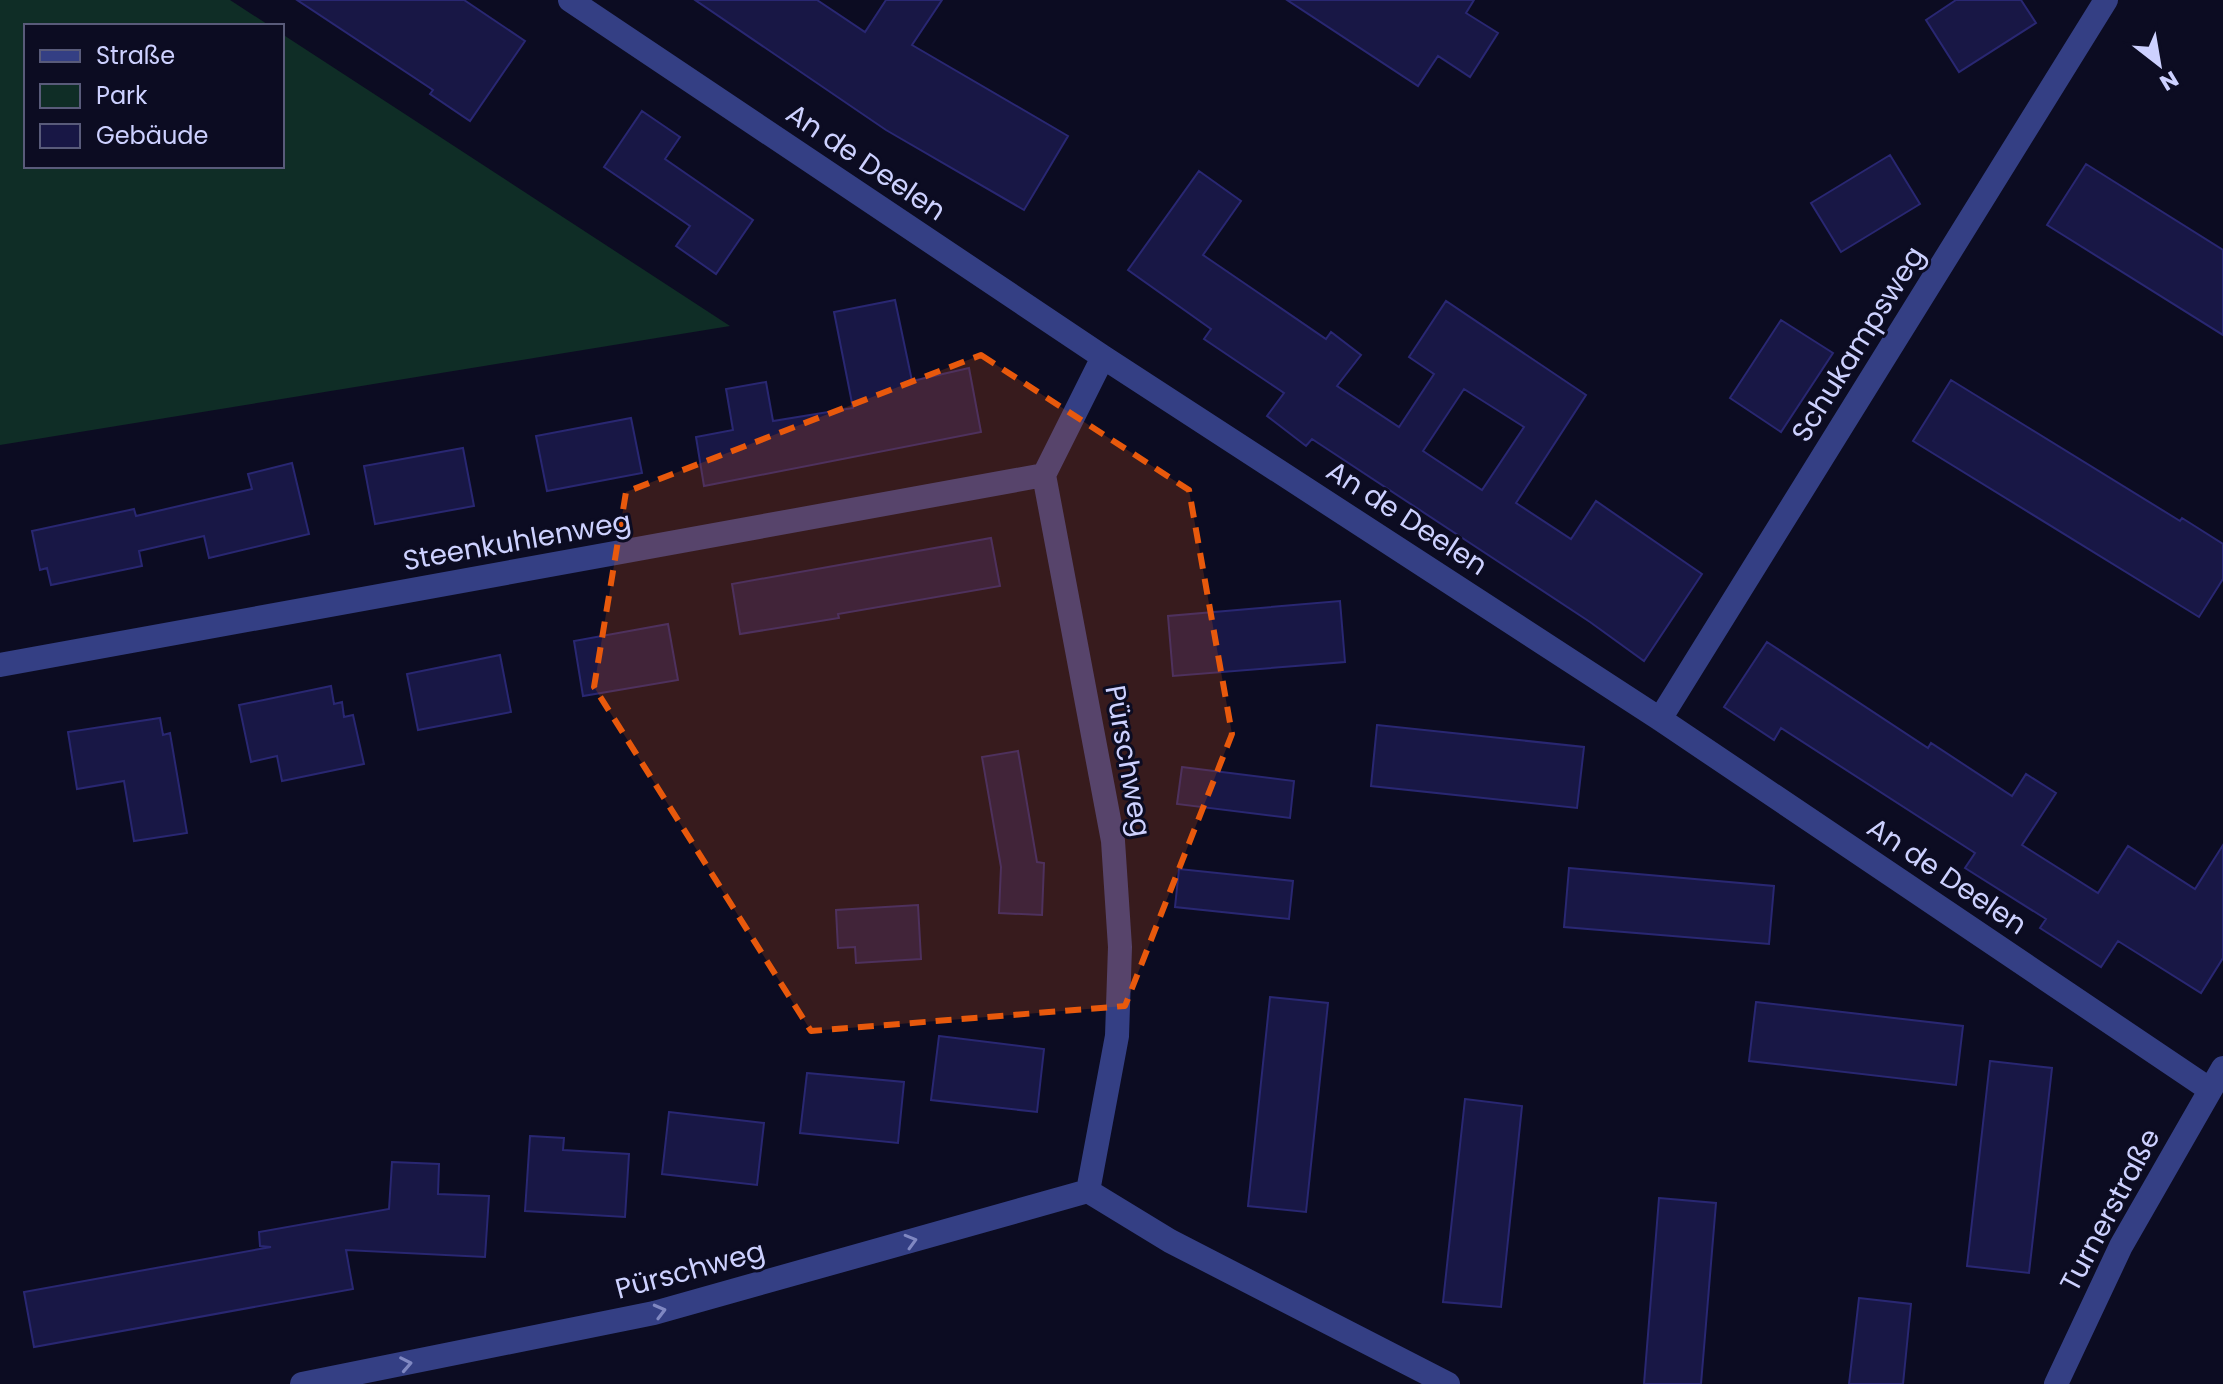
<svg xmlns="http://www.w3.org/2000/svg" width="2223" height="1384" font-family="Poppins,sans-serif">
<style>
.green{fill:#0f2d26}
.building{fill:#181745;stroke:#292772;stroke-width:2;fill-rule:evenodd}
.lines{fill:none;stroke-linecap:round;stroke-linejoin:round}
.minor{stroke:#343f84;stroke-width:24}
.oneway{stroke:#8088c2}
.marked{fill:#e8590c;fill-opacity:0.2;stroke:#e8590c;stroke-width:6;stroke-dasharray:16 10;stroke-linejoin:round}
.labels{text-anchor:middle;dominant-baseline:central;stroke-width:6;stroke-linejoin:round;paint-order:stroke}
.street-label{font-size:28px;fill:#cdd1ff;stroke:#0c0c22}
</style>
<rect width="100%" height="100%" fill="#0c0c22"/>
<path class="green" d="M0,0H230L270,26H26V166H282V34L730,326L0,445Z"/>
<path class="building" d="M297,0H464L525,41L470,121L430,94L433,90Z
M695,0H817L865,32L886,0H942L912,45L1068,136L1024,210L886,130Z
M1287,0H1474L1466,13L1498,33L1470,77L1438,56L1418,86Z
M1956,0H2021L2036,23L1959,72L1926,20Z
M642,111L680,137L665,159L753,220L716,274L676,246L690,226L604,167Z
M1890,155L1920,204L1841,252L1811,203Z
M2086,164L2223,250V335L2047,225Z
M1199,171L1241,201L1203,255L1326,339L1331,332L1361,355L1337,386L1399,427L1434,374L1409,357L1446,301L1586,395L1516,503L1571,539L1596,501L1702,574L1644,661L1590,622L1312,439L1306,446L1267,416L1284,393L1204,339L1211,329L1128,270ZM1464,389L1524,427L1482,490L1423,451Z
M895,300L912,381L969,368L981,432L704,486L696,437L733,430L726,389L766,382L773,421L853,408L834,312Z
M1781,320L1833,353L1781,432L1730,398Z
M1951,380L2180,521L2182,518L2223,544V579L2199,617L1913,441Z
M631,418L642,473L547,491L536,436Z
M463,448L474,506L375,524L364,466Z
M292,463L309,534L209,558L204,536L139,551L142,566L51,585L47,568L40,570L32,531L134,509L136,516L252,489L248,474Z
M991,538L1000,586L838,614L839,618L740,634L732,584Z
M1340,601L1345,662L1173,676L1168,616Z
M668,624L678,680L583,696L574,641Z
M1767,642L1928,748L1931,743L2012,796L2026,774L2056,793L2022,845L2098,893L2128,846L2195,889L2223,845V958L2201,993L2118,941L2101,967L2040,928L2046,919L1965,868L1975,853L1781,728L1774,740L1724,707Z
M500,655L511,712L418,730L407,674Z
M331,686L334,704L342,702L344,717L353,715L364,764L282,781L277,756L251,762L239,705Z
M160,718L163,735L170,733L187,833L134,841L124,781L77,789L68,732Z
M1377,725L1584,747L1577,808L1371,786Z
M1018,751L1037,862L1044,863L1042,915L999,913L1001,867L982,757Z
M1182,767L1294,781L1290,818L1177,804Z
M1569,868L1774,886L1769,944L1564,927Z
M1179,869L1293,881L1289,919L1175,907Z
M918,905L921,959L856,963L855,947L838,948L836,910Z
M1270,997L1328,1003L1306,1212L1248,1206Z
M1756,1002L1963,1026L1956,1085L1749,1061Z
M939,1036L1044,1049L1037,1112L931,1100Z
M1990,1061L2052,1068L2029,1273L1967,1266Z
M807,1073L904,1082L898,1143L800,1133Z
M1465,1099L1522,1106L1501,1307L1443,1302Z
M669,1112L764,1123L757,1185L662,1174Z
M530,1136L564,1138L563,1150L629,1154L625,1217L525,1211Z
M392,1162L439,1164L438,1194L489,1196L485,1257L346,1250L353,1289L34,1347L24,1292L271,1247L260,1246L259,1232L389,1209Z
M1659,1198L1716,1203L1701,1384H1644Z
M1859,1298L1911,1304L1903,1384H1849Z"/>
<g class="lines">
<path class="minor" d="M570,0L1103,357L1660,719L2209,1089
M0,665L1044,475
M1660,719L2106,0
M1088,1191L1117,1036L1120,947L1113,841L1044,475L1103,357
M302,1384L654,1313L1088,1191L1170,1241L1448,1384
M2056,1384L2121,1246L2223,1068"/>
</g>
<defs><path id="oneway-chevron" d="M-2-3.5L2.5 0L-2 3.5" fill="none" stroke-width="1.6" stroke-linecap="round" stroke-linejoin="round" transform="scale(2)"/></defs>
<g class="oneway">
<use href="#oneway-chevron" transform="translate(911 1241) rotate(-16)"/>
<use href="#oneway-chevron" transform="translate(660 1311) rotate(-15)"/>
<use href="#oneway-chevron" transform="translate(406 1364) rotate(-11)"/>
</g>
<path class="marked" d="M981,355L1189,490L1232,734L1125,1006L811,1031L594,687L626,492Z"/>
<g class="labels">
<g class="street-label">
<text transform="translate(866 162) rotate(34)">An de Deelen</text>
<text transform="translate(1858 344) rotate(-58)">Schukampsweg</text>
<text transform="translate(1407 518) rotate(33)">An de Deelen</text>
<text transform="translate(517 541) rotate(-10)">Steenkuhlenweg</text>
<text transform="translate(1128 761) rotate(80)">Pürschweg</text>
<text transform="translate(1947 876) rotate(34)">An de Deelen</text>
<text transform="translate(2110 1210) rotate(-62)">Turnerstraße</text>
<text transform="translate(690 1270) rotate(-15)">Pürschweg</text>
</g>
</g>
<rect x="24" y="24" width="260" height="144" fill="#0c0c22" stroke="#595b7a" stroke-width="2"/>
<rect x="40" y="50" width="40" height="12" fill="#343f84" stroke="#595b7a" stroke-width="2"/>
<text x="96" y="64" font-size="24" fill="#cdd1ff">Straße</text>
<rect x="40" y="84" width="40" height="24" fill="#0f2d26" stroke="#595b7a" stroke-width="2"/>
<text x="96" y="104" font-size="24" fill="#cdd1ff">Park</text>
<rect x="40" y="124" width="40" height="24" fill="#181745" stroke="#595b7a" stroke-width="2"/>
<text x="96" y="144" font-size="24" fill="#cdd1ff">Gebäude</text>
<g transform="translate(2159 64) rotate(149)" stroke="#0c0c22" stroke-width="6" paint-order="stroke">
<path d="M0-6L14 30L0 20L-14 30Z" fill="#cdd1ff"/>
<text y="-12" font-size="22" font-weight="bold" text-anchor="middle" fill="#cdd1ff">N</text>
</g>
</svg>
